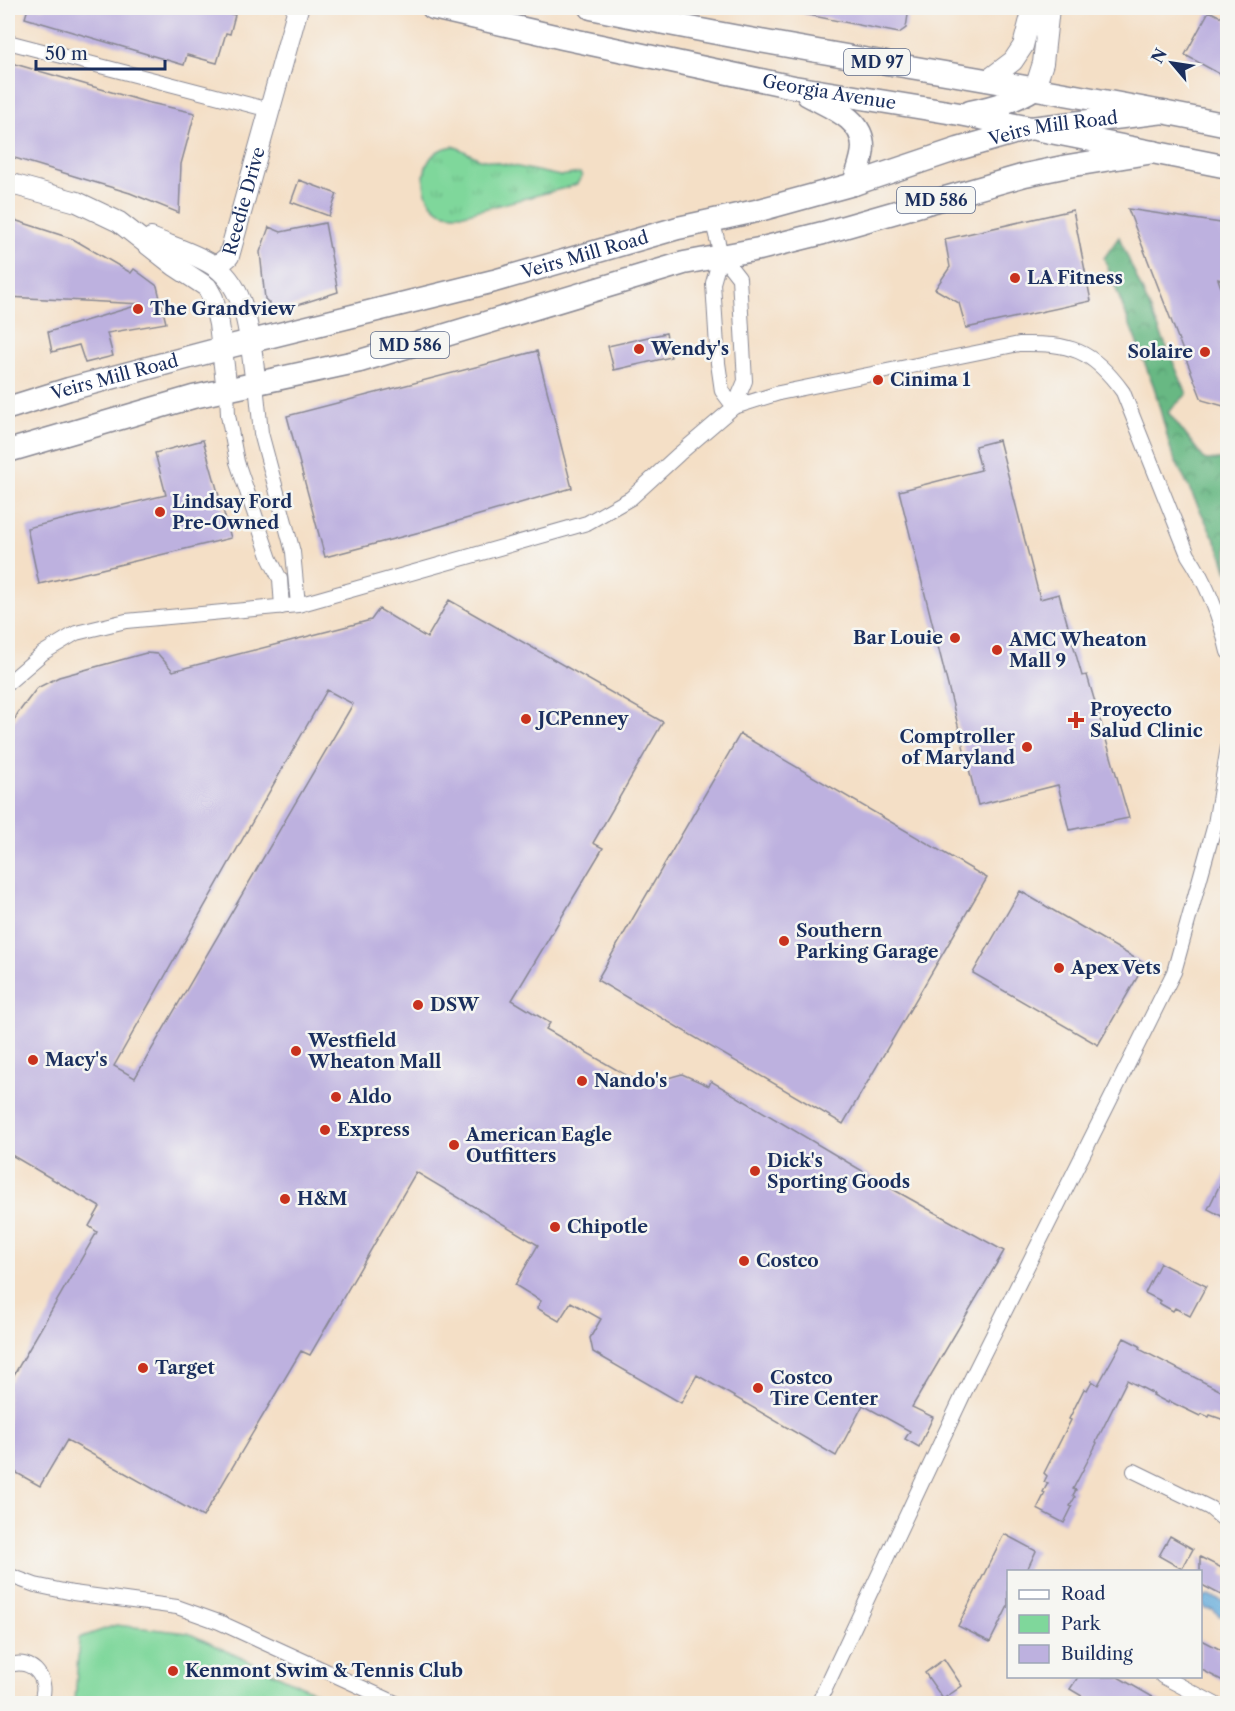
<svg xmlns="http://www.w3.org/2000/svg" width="1235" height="1711" font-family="'Libre Caslon Text',serif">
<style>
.grass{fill:url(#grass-tufts);stroke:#4d837c;stroke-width:1.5}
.forest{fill:url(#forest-crowns);stroke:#417470;stroke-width:1.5}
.park{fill:#7fd79b;stroke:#4d837c;stroke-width:1.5}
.water{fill:#64aada;stroke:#406c9c;stroke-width:1.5}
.building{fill:#bdb1df;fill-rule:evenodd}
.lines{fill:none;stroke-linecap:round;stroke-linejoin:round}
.street-casing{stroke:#888792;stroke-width:16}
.secondary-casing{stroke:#888792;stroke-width:22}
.primary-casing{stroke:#888792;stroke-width:25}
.street{stroke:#fff;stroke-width:14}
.secondary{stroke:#fff;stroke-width:20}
.primary{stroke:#fff;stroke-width:22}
.poi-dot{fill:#c8321e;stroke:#f6f6f2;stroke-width:2}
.labels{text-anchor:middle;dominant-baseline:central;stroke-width:5;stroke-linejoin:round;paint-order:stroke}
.shield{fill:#f6f6f2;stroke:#5d6b8a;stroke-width:1.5}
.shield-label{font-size:16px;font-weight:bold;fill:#1b2f5e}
.street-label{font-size:18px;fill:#1b2f5e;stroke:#f6f6f2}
.poi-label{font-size:18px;font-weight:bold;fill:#1b2f5e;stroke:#f6f6f2;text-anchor:start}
</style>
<defs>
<pattern id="grass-tufts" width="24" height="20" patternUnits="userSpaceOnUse" patternTransform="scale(1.5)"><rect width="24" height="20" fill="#7fd79b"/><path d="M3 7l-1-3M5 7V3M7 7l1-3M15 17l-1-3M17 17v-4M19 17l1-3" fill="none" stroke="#6db988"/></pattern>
<pattern id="forest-crowns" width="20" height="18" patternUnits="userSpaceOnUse" patternTransform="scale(1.5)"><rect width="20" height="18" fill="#67b883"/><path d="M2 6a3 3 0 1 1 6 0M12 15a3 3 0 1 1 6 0" fill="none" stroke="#54966e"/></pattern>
</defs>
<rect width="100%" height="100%" fill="#f6f6f2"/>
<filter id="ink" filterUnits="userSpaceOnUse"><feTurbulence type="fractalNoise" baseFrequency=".0167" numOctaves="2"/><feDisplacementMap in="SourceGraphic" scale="12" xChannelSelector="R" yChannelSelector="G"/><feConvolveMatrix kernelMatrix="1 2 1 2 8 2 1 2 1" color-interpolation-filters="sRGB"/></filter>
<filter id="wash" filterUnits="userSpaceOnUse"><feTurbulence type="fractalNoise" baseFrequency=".008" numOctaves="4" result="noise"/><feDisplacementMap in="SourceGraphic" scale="24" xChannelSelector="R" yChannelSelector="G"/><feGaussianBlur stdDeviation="1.35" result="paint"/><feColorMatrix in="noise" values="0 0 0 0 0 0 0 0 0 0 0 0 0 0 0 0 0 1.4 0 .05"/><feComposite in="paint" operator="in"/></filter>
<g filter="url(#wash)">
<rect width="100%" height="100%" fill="#f4dfc6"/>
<path class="grass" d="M454,146L480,159L560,176L580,173L582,176L577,184L569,187L464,214C455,214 448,215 440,211C419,199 418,162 440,150C444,148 450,147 454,146Z"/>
<path class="forest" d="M1119,237L1187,394L1168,412L1205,460H1227V572L1220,550L1172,454L1154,387L1104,258Z"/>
<path class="park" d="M116,1625L188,1633L338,1703H75L79,1638Z"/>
<path class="water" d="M1209,1596L1227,1603V1611L1224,1615L1219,1616L1213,1610L1205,1609L1203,1601L1205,1597Z"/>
<g id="blocks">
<path class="building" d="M28,8H208L235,15L230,34L226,33L217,63L187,55L184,65L25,18Z
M804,8H909L906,28L899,33L803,14Z
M1209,11L1227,20V78L1185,55Z
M8,62L146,102L195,113L181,164L179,213L130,193L8,156Z
M299,180L337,194L329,216L291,202Z
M1128,209L1227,224V281L1218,279L1227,304V407L1202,400Z
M1073,210L1091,301L966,328L959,303L935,289L950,267L945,239Z
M8,218L73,239L131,273L134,269L157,286L166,323L107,333L113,356L85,363L79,345L52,352L48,332L142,304L8,297Z
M325,223L338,292L288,308H274L265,299L260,252L269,227L281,232Z
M666,333L671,357L614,370L608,346Z
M537,351L572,488L420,532L325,557L287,416Z
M203,440L231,538L39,584L27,528L166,495L155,453Z
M999,440L1040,599L1059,594L1082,676L1087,675L1129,818L1069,830L1058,785L978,805L899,491L981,470L975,446Z
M449,600L663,722L593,843L603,848L512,1000L550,1023L546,1029L643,1085L682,1074L709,1086L711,1081L896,1191L1004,1251L912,1407L933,1417L919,1447L905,1439L910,1431L863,1405L836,1456L697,1375L681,1403L593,1352L590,1338L601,1319L571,1302L559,1321L537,1308L541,1301L515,1285L538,1245L416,1172L310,1355L301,1351L203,1517L67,1440L40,1486L8,1468V1385L97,1232L89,1226L100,1207L8,1153V732L18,713L37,688L59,677L146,653L158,654L173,671L371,620L379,609L427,638ZM327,690L353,704L135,1078L114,1066Z
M740,734L987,878L843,1124L597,980Z
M1020,891L1145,964L1098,1045L973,973Z
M1227,1170V1219L1208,1209Z
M1160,1263L1206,1286L1190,1316L1175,1308L1173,1311L1159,1303L1161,1301L1145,1293Z
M1124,1338L1140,1346L1139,1349L1227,1394V1421L1210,1415L1209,1417L1202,1414L1200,1416L1169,1401L1168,1403L1153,1395L1154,1394L1127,1380L1096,1442L1097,1443L1073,1489L1076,1490L1073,1495L1075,1497L1070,1506L1072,1507L1064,1523L1037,1509L1045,1493L1043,1492L1048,1483L1044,1482L1047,1476L1044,1473L1071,1420L1069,1419L1084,1389L1087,1390L1092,1381L1098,1385Z
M1004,1534L1036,1551L1026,1572H1008V1606L990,1642L958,1626Z
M1170,1536L1193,1549L1182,1569L1159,1556Z
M1200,1557L1224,1569L1222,1574L1227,1577V1595L1223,1592L1221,1595L1200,1584Z
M1200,1639L1227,1653V1683L1200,1669Z
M944,1659L962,1686L943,1699L925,1673Z
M1078,1677H1118L1165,1704H1095L1070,1689Z"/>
</g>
</g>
<g filter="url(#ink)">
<use href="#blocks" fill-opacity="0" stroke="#888792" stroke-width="1.5"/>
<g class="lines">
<g class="street-casing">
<path id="street" d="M8,42L270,110
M712,219L721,255L739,278L745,381L734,407
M721,255L713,283L718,363L722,391L734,407
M256,384L261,433L293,552L298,605
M227,391L228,415L237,462L270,559L280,579L282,607
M8,683L43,653L76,633L126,621L298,605L587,523L631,498L679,454L734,407L779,393L1019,344C1070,343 1092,349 1123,392L1188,555C1208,585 1220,617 1228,652
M1134,1471L1210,1508L1228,1523
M8,1575L35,1585L73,1593L177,1607L219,1622L398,1704
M8,1666C32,1655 53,1682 39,1704
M1162,1676L1215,1704
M818,1704L963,1395L1174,972L1215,824L1228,747"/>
</g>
<g class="secondary-casing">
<g id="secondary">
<path d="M988,80L1013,61L1023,46L1033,8"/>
<path d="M1035,88L1043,63L1049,8"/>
<path d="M8,183L77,202L119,222L175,266L207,287L213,298L219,324L227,391"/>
<path d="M151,238C172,247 197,254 216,267C250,292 250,346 256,384"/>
<path id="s1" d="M216,267L229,256L298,8"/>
</g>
</g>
<g class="primary-casing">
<g id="primary">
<path id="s2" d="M433,8L563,38L794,87L960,114L1228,167"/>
<path d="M591,8C802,53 1016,81 1228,125"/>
<path d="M808,95C829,107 863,118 863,147C863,159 857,172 854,184"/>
<path d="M970,112C994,107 1014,101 1035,88"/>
<path id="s3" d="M8,408L69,389L231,346L494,281L678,228L756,211L854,184L958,149L1031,128L1164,112"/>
<path d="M8,451L193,397L360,361L684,263L759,249L823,233L1025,175L1068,166L1154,152"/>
</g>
</g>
<use href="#street" class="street"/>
<use href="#secondary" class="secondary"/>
<use href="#primary" class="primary"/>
</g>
</g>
<g class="poi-dot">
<circle cx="1015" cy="278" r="6"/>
<circle cx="138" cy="309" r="6"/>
<circle cx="639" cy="349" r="6"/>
<circle cx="1205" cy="352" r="6"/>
<circle cx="878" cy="380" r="6"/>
<circle cx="160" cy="512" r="6"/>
<circle cx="955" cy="638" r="6"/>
<circle cx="997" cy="650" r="6"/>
<circle cx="526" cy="719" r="6"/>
<path d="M1073 711h6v6h6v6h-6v6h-6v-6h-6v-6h6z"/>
<circle cx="1027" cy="747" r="6"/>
<circle cx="784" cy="941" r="6"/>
<circle cx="1059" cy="968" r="6"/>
<circle cx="418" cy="1005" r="6"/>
<circle cx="296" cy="1051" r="6"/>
<circle cx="33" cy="1060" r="6"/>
<circle cx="582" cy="1081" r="6"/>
<circle cx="336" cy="1097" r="6"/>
<circle cx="325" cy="1130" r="6"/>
<circle cx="454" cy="1145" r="6"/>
<circle cx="755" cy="1171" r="6"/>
<circle cx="285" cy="1199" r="6"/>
<circle cx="555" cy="1227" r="6"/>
<circle cx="744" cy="1261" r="6"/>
<circle cx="143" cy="1368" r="6"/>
<circle cx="758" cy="1388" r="6"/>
<circle cx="173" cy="1671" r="6"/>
</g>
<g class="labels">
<g class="shield">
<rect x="844" y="49" width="66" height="26" rx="4.5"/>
<rect x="897" y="187" width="78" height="26" rx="4.5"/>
<rect x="371" y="332" width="78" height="26" rx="4.5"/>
</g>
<g class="shield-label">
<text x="877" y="62">MD 97</text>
<text x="936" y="200">MD 586</text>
<text x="410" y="345">MD 586</text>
</g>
<g class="street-label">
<text stroke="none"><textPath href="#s2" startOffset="405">Georgia Avenue</textPath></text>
<text stroke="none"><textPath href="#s3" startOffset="1083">Veirs Mill Road</textPath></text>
<text stroke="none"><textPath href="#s1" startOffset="74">Reedie Drive</textPath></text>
<text stroke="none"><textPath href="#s3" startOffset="597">Veirs Mill Road</textPath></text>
<text stroke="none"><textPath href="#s3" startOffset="111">Veirs Mill Road</textPath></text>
</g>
<g class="poi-label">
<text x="1027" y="278">LA Fitness</text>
<text x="150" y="309">The Grandview</text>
<text x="651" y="349">Wendy's</text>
<text x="1193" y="352" text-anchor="end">Solaire</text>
<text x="890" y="380">Cinima 1</text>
<text x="172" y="502">Lindsay Ford<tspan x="172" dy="21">Pre-Owned</tspan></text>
<text x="943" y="638" text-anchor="end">Bar Louie</text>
<text x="1009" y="640">AMC Wheaton<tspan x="1009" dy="21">Mall 9</tspan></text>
<text x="1090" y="710">Proyecto<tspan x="1090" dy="21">Salud Clinic</tspan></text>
<text x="538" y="719">JCPenney</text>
<text x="1015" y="737" text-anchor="end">Comptroller<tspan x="1015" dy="21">of Maryland</tspan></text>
<text x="796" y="931">Southern<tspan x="796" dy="21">Parking Garage</tspan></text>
<text x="1071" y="968">Apex Vets</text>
<text x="430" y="1005">DSW</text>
<text x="308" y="1041">Westfield<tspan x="308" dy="21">Wheaton Mall</tspan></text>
<text x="45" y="1060">Macy's</text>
<text x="594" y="1081">Nando's</text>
<text x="348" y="1097">Aldo</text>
<text x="337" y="1130">Express</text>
<text x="466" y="1135">American Eagle<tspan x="466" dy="21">Outfitters</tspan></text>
<text x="767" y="1161">Dick's<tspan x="767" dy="21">Sporting Goods</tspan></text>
<text x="297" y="1199">H&amp;M</text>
<text x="567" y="1227">Chipotle</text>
<text x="756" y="1261">Costco</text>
<text x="155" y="1368">Target</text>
<text x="770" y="1378">Costco<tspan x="770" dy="21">Tire Center</tspan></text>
<text x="185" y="1671">Kenmont Swim &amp; Tennis Club</text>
</g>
</g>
<rect width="1235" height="1711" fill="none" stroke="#f6f6f2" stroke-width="30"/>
<rect x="1007" y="1570" width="195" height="108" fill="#f6f6f2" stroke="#9ea6b7" stroke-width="1.5"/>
<rect x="1019" y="1590" width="30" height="9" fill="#ffffff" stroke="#9ea6b7" stroke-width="1.5"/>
<text x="1061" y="1600" font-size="18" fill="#1b2f5e">Road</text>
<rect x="1019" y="1615" width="30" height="18" fill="#7fd79b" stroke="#9ea6b7" stroke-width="1.5"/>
<text x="1061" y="1630" font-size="18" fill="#1b2f5e">Park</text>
<rect x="1019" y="1645" width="30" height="18" fill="#bdb1df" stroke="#9ea6b7" stroke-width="1.5"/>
<text x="1061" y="1660" font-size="18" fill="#1b2f5e">Building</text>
<g transform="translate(1172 63) rotate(299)" stroke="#f6f6f2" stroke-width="4.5" paint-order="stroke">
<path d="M0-4.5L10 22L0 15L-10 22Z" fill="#1b2f5e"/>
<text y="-9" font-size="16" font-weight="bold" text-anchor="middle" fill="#1b2f5e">N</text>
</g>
<path d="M36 60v9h129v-9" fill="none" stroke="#1b2f5e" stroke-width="3"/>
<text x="45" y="60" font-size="18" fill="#1b2f5e" stroke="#f6f6f2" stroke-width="4.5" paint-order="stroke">50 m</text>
</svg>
